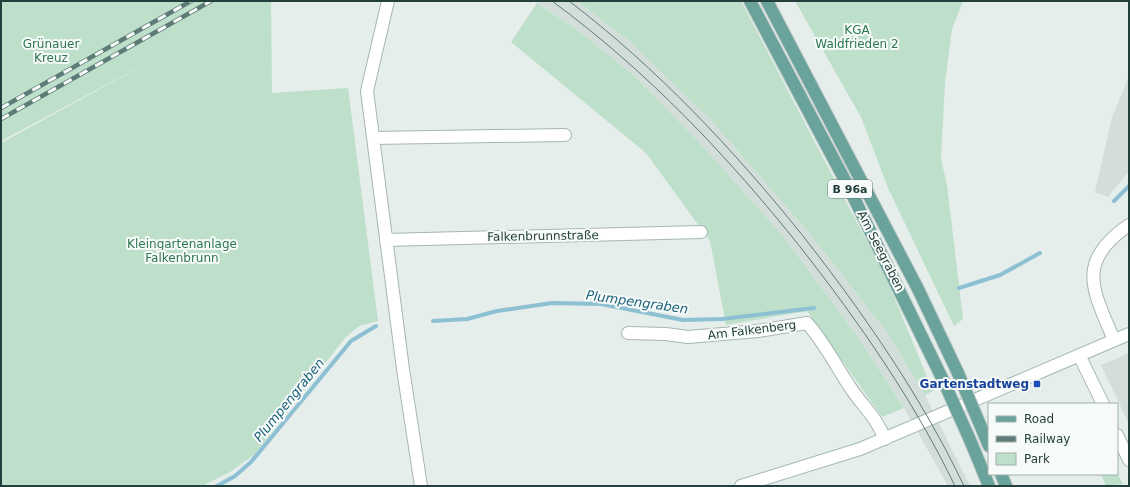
<svg xmlns="http://www.w3.org/2000/svg" width="1130" height="487" font-family="'DejaVu Sans',sans-serif">
<style>
.built{fill:#d3deda}
.green{fill:#bedfca}
.lines{fill:none;stroke-linecap:round;stroke-linejoin:round}
.stream{stroke:#8dc0d2;stroke-width:4}
.street-casing{stroke:#a7b6b3;stroke-width:14}
.secondary-casing{stroke:#a3bab4;stroke-width:14}
.primary-casing{stroke:#c2cac8;stroke-width:14}
.street{stroke:#fff;stroke-width:12}
.secondary{stroke:#fff;stroke-width:12}
.primary{stroke:#69a39b;stroke-width:12}
.tram{stroke:#5e7b77;stroke-width:1}
.rail-casing{stroke:#5e7b77;stroke-width:4.5}
.rail{stroke:#f6faf8;stroke-width:3;stroke-dasharray:9;stroke-linecap:butt}
.primary-bridge-casing{stroke:#c2cac8;stroke-width:14;stroke-linecap:butt}
.primary-bridge{stroke:#69a39b;stroke-width:12}
.transit-dot{fill:#1a4fb4;stroke:#f6faf8;stroke-width:1.5}
.labels{text-anchor:middle;dominant-baseline:central;stroke-width:4;stroke-linejoin:round;paint-order:stroke}
.shield{fill:#f6faf8;stroke:#637874;stroke-width:1}
.shield-label{font-size:11px;font-weight:bold;fill:#24403c}
.park-label{font-size:12px;fill:#2d7752;stroke:#f6faf8}
.street-label{font-size:12px;fill:#24403c;stroke:#f6faf8}
.transit-label{font-size:12px;font-weight:bold;fill:#164399;stroke:#f6faf8;text-anchor:end}
.water-label{font-size:13px;font-style:italic;fill:#1d627d;stroke:#f6faf8}
</style>
<rect width="100%" height="100%" fill="#e5eeeb"/>
<path class="built" d="M535,1H577L628,40L712,121L810,234L887,332L925,395L970,486H948L904,408L857,336L783,236L697,140L632,74L579,31Z
M1129,77V171L1108,197L1095,192L1112,117Z
M1129,353V421L1128,422L1101,365Z"/>
<path class="green" d="M1,1H271L272,93L348,88L378,321L359,326L344,339L255,454L230,472L202,486H1V143L160,56L1,141Z
M577,1H741L887,280L933,391L925,395L887,332L810,234L712,121L628,40Z
M795,1H963L952,29L945,83L941,159L947,185L963,319L954,326L888,188L861,117Z
M537,3L579,31L632,74L697,140L783,236L857,336L904,408L882,417L807,311L726,325L710,241L646,153L511,42Z
M1117,473L1123,484L1106,486L1101,474Z"/>
<g class="lines">
<path class="stream" d="M1114,201L1129,186
M959,288L1000,275L1040,253
M433,321L467,319L497,311L552,303L601,304L683,320L722,319L814,308
M217,486L235,476L251,462L351,341L376,326"/>
<g class="street-casing">
<path id="street" d="M388,1L367,91L403,369L421,486
M373,138L565,135
M386,240L701,232
M628,333L666,334L688,337L758,331L807,323C824,342 836,366 850,387C863,407 875,415 885,439
M1114,340C1093,290 1075,262 1129,225
M1079,355L1103,404
M1117,435L1129,460"/>
</g>
<g class="secondary-casing">
<path id="secondary" d="M741,486L860,449L1129,334"/>
</g>
<g class="primary-casing">
<path id="primary" d="M750,1L849,188L943,380
M767,1L918,289L958,373
M984,434L989,446
M970,440L989,486
M1001,474L1006,486"/>
</g>
<use href="#street" class="street"/>
<use href="#secondary" class="secondary"/>
<use href="#primary" class="primary"/>
<path class="tram" d="M552,1C647,71 728,156 801,248C859,322 914,401 955,486
M569,1C657,68 734,150 803,236C864,314 921,396 964,486"/>
<g class="rail-casing">
<path id="rail" d="M1,108L191,1
M1,119L211,1"/>
</g>
<use href="#rail" class="rail"/>
<g class="primary-bridge-casing">
<path id="primary-bridge" d="M958,373L984,434
M943,380L970,440"/>
</g>
<use href="#primary-bridge" class="primary-bridge"/>
</g>
<rect class="transit-dot" x="1033" y="380" width="8" height="8" rx="2"/>
<g class="labels">
<rect class="shield" x="828" y="180" width="44" height="18" rx="3"/>
<g class="shield-label">
<text x="850" y="189">B 96a</text>
</g>
<g class="park-label">
<text x="857" y="30">KGA<tspan x="857" dy="14">Waldfrieden 2</tspan></text>
<text x="51" y="44">Grünauer<tspan x="51" dy="14">Kreuz</tspan></text>
<text x="182" y="244">Kleingartenanlage<tspan x="182" dy="14">Falkenbrunn</tspan></text>
</g>
<g class="street-label">
<text transform="translate(543 236) rotate(-1)">Falkenbrunnstraße</text>
<text transform="translate(881 251) rotate(63)">Am Seegraben</text>
<text transform="translate(752 330) rotate(-7)">Am Falkenberg</text>
</g>
<g class="transit-label">
<text x="1029" y="384">Gartenstadtweg</text>
</g>
<g class="water-label">
<text transform="translate(637 302) rotate(8)">Plumpengraben</text>
<text transform="translate(289 400) rotate(-51)">Plumpengraben</text>
</g>
</g>
<rect width="1130" height="487" fill="none" stroke="#24403c" stroke-width="4"/>
<rect x="988" y="403" width="130" height="72" fill="#f6faf8" stroke="#a2b0ad"/>
<rect x="996" y="416" width="20" height="6" fill="#69a39b" stroke="#a2b0ad"/>
<text x="1024" y="423" font-size="12" fill="#24403c">Road</text>
<rect x="996" y="436" width="20" height="6" fill="#5e7b77" stroke="#a2b0ad"/>
<text x="1024" y="443" font-size="12" fill="#24403c">Railway</text>
<rect x="996" y="453" width="20" height="12" fill="#bedfca" stroke="#a2b0ad"/>
<text x="1024" y="463" font-size="12" fill="#24403c">Park</text>
</svg>
